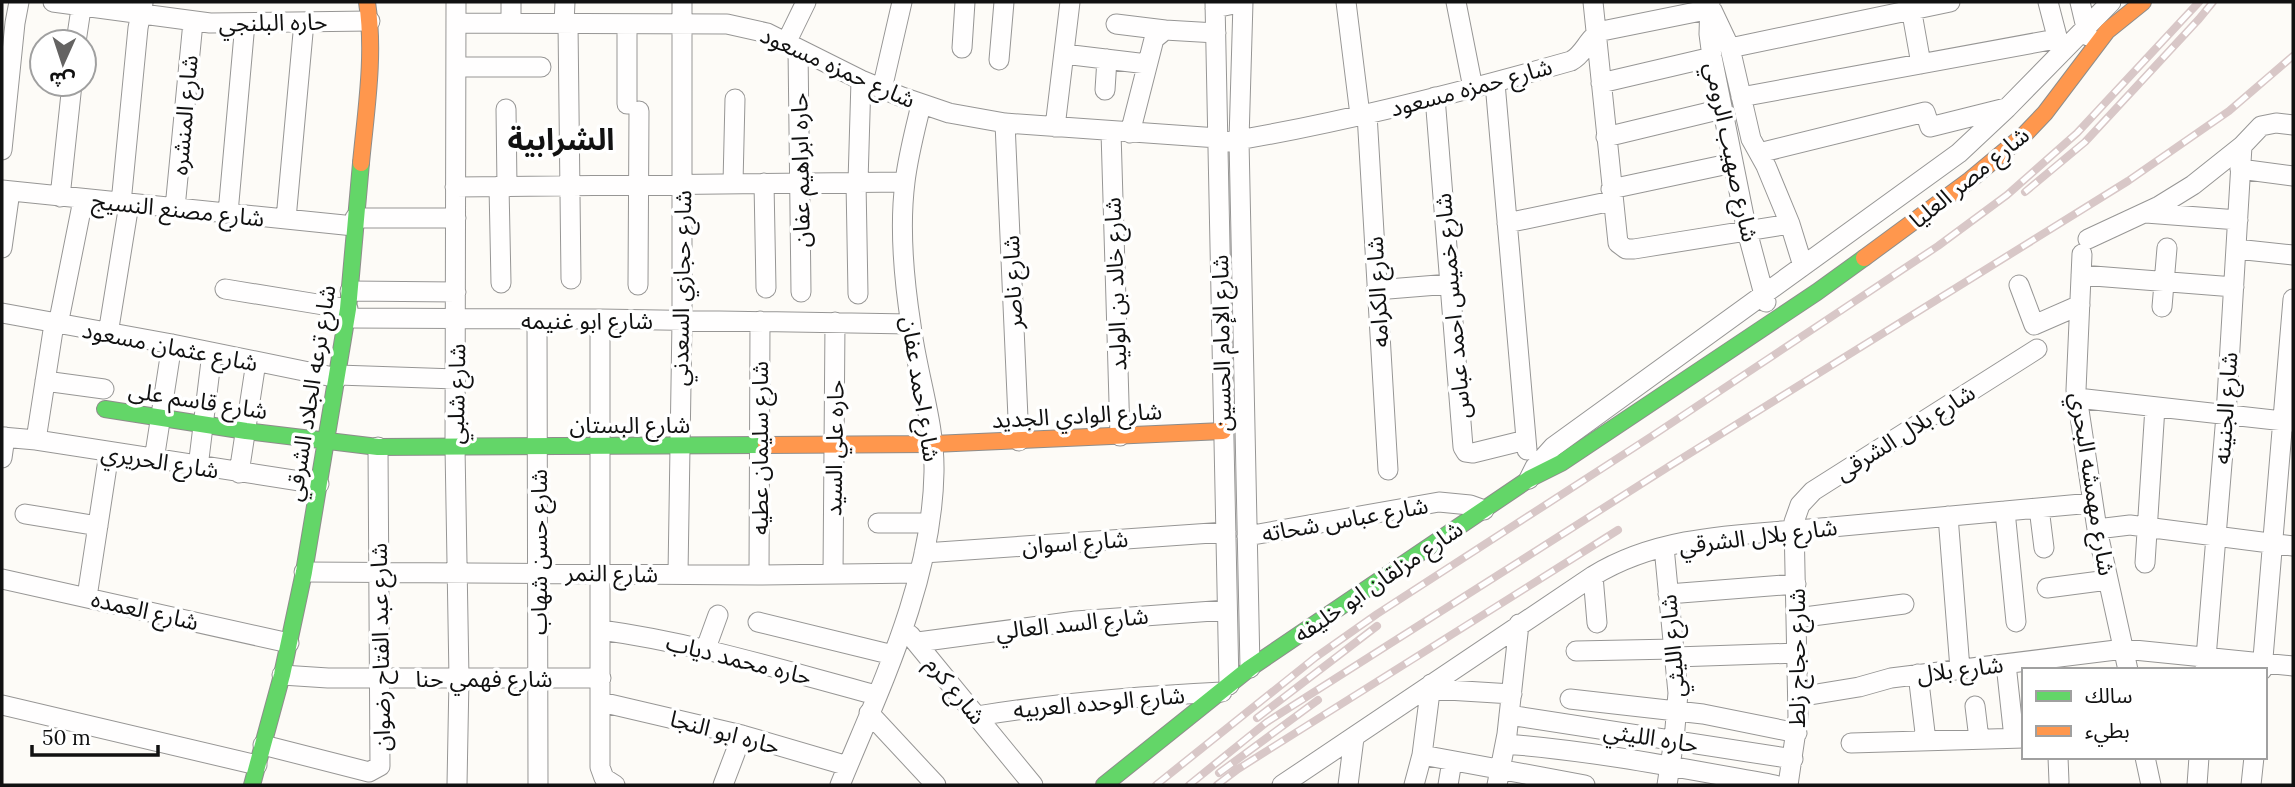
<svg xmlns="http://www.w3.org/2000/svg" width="2295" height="787" font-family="Lora,'Noto Sans Arabic',serif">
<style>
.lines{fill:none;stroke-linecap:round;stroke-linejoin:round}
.street-casing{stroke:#979695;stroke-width:21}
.fast-casing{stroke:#8e8d8b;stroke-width:18}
.slow-casing{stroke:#8e8d8b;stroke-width:18}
.street{stroke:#fffefe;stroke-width:19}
.fast{stroke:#63d668;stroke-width:16}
.slow{stroke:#ff974d;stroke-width:16}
.rail-casing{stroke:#d8c7c7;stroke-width:8}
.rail{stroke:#fff;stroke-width:5;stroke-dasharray:16;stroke-linecap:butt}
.labels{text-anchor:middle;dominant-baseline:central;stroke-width:7;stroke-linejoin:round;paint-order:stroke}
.street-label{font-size:23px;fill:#111;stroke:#fff}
.district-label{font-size:30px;font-weight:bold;fill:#111;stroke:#fff}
</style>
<rect width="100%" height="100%" fill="#fdfbf7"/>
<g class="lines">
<g class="street-casing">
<path id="street" d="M53,2L210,23L370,21
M456,2L455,447L459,678L457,785
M511,2V23
M1215,2L1229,685
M1346,2L1360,115
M1456,2L1473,88
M1593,2L1618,243L1626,249H1634L1790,224
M1710,2L1709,34L1712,57L1747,231L1766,302
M1910,2L1921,64
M2048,2L2060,48
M2080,2L2088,36
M1215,8L1243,2L1239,140L1250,668
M1712,10L1730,48L1751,139L1766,166L1790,224L1803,266
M456,23L727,24L767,33L861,80L902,97L949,113L1005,123L1218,138
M564,23L565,2
M568,24L571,279
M1116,24L1165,30
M76,42L82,2
M786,43L806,2
M962,48L965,2
M1730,48L1950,2
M798,49L801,292
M1064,54L1147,64
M999,60L1004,2
M456,67H541
M1495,83L1527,450
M1601,83L1712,57
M882,89L902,2
M1105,90L1107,59
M1435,97L1463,447L1466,452L1473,453L1526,440
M1741,97L2056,39
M627,104V24
M506,109L507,187
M1367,114L1388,470
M1005,123L1019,441
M1055,127L1070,2
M1111,132L1120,436
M1130,133L1154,39L1165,30L1216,33
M1606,137L1722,109
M1226,142C1342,123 1458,93 1571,61C1585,54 1587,38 1602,31L1711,9
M2,150L15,23L19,2
M1759,153L1925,112L1930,127L2006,108
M2240,169L2293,176
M856,182L858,294
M858,182L861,80
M733,183L735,99
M764,183L766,288
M499,186L501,283
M455,187L905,182
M1611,189L1733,163
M2,190L354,226
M60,197L72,84
M121,203L138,28L143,3
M175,208L193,22
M228,213L245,23
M2146,213L2238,220
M355,218H456
M286,219L304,22
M1507,223L1612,201
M2088,239L2159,206L2193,185L2242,146L2261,126L2276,123L2293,125
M2,248L10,191
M2236,249L2293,255
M2082,254L2076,390L2097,529L2128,670
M2081,275L2234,287
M638,285L639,111
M2019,285L2034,325L2080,305
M225,289L348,309
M1376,290L1450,284
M350,291L456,292
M2162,307L2167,248
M2,313L172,344L338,378
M347,318L600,319L910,324
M537,319L538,785
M600,319V767L604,778L615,785
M58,325L83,200
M108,334L129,204
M338,375L456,379
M45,381L104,389
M2077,398L2293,422
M2,437L36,440L319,484
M36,440L54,324
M2,458L5,437
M154,460L172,344
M198,467L212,353
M239,473L256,362
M1529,479L1535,467L1553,447L1959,153L2007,108L2111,2
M2039,508L2044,548
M2005,511L2016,622
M25,514L98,526
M1948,516L1960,669
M878,523H929
M2097,529L2130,525L2293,546
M1247,536L1439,502L1470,505L1484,510
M1664,547L1678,693L1674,740L1667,785
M924,553L1226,532
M2145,563L2155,407
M304,572L759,575L919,573
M678,574L682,321V2
M833,574L835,322
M759,575L760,321
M1593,576L1597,623
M2,579L289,643
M2047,588L2108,580
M1668,594L1796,584
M87,597L109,453
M1797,618L1904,604
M758,622L893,655
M601,630C696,643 785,671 876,695
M910,635L1033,785
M918,642L1076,621L1227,610
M706,648L718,615
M1576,651L1674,649
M1675,657L1798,653
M2006,664L2014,738
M2205,670L2226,415L2242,146
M2262,670L2293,299
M1918,674L1926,741
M282,675L328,678H601
M1431,689L1512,694
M1798,697L1859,687L1891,678L2124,649L2293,666
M1570,699L1703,714L1797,733
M601,702L742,735L848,766
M2,705L257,765
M1975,706L1979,739
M869,713L936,785
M1509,715L1793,759
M977,716C1058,703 1140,696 1222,692
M1851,743L2024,738
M1505,744C1596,751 1685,769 1775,785
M263,745L369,772L380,766L378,447
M1422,755L1585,785
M2058,757L2059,782
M2145,757L2151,785
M723,785L742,735
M840,785C881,685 932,582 934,472C935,423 917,374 911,325C904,280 899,229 905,182C908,156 915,130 921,105
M1282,785L1593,576C1664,532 1751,535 1832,527C1919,519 2005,511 2092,503
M1348,785L1354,738
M1414,785L1422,755L1431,684
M1448,785L1452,761
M1497,785L1507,734L1519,624
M1788,785L1798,717L1794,522L1800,505L1813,491L2037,349
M2197,785L2199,757
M2251,785L2254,757"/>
</g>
<g class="fast-casing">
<path id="fast" d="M105,409L246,431L378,447L766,445
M252,785L282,675L304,572L348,309L361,163
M1104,785L1250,668L1529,479L1561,463L1817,292L1864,258"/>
</g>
<g class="slow-casing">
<path id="slow" d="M361,163C366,110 375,55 367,2
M1864,258L1970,180L2024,135L2045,113L2107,31L2143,2
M766,445L933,444L1223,431"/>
</g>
<use href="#street" class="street"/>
<use href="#fast" class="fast"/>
<use href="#slow" class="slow"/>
<g class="rail-casing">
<path id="rail" d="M2025,192L2085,142L2199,19L2213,2
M1257,718L1377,626
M1219,773L1318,700
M1156,785L1316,657L1377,614L1652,436L1938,246L2007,195L2077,133L2199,2
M1189,785L1267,722L1671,465L2128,181L2229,111L2293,56
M1217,785L1238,769L1618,530"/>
</g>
<use href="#rail" class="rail"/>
</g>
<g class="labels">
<g class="street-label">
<text transform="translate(273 22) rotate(-1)">حاره البلنجي</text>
<text transform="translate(838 67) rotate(24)">شارع حمزه مسعود</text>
<text transform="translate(1471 87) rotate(-15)">شارع حمزه مسعود</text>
<text transform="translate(184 115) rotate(-85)">شارع المنشره</text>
<text transform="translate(1732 152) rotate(78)">شارع صهيب الرومي</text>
<text transform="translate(800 170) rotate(-91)">حاره ابراهيم عفان</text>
<text transform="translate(1969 177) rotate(-39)">شارع مصر العليا</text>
<text transform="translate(178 209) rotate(6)">شارع مصنع النسيج</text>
<text transform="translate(1012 282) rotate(-92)">شارع ناصر</text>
<text transform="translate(1115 284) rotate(-92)">شارع خالد بن الوليد</text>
<text transform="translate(681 288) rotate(-89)">شارع حجازي السعدني</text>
<text transform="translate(1377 292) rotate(-93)">شارع الكرامه</text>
<text transform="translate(1452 306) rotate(-95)">شارع خميس احمد عباس</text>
<text x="587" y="320">شارع ابو غنيمه</text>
<text transform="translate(1221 343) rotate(-91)">شارع الإمام الحسين</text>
<text transform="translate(170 346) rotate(11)">شارع عثمان مسعود</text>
<text transform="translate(921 389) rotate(81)">شارع احمد عفان</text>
<text transform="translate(310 393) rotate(-81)">شارع ترعه الجلاد الشرقي</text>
<text transform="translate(456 394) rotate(-89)">شارع شلبي</text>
<text transform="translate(198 400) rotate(9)">شارع قاسم على</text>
<text transform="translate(2225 408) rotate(-86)">شارع الجنينه</text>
<text transform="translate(1077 415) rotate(-3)">شارع الوادي الجديد</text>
<text x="630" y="424">شارع البستان</text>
<text transform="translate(1905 432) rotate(-32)">شارع بلال الشرقى</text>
<text transform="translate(759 448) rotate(-90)">شارع سليمان عطيه</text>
<text transform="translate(834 448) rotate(-89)">حاره علي السيد</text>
<text transform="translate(160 461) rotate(9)">شارع الحريري</text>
<text transform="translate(2093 484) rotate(81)">شارع مهمشه البحري</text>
<text transform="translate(1345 519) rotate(-10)">شارع عباس شحاته</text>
<text transform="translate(1758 536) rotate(-7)">شارع بلال الشرقي</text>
<text transform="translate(1075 542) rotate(-4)">شارع اسوان</text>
<text transform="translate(538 552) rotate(-90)">شارع حسن شهاب</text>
<text transform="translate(612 573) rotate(1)">شارع النمر</text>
<text transform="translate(1378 581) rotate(-34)">شارع مزلقان ابو خليفه</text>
<text transform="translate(145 610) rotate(13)">شارع العمده</text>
<text transform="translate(1072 623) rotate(-6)">شارع السد العالي</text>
<text transform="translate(1672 646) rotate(-95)">شارع الليثي</text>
<text transform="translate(380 647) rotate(-91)">شارع عبد الفتاح رضوان</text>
<text transform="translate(1796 658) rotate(-90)">شارع حجاج زلط</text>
<text transform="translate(739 659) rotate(14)">حاره محمد دياب</text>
<text transform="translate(1960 669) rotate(-7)">شارع بلال</text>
<text x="484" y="678">شارع فهمي حنا</text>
<text transform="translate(956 690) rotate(51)">شارع كرم</text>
<text transform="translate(1099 702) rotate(-5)">شارع الوحده العربيه</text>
<text transform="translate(725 732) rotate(15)">حاره ابو النجا</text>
<text transform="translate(1651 737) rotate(9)">حاره الليثي</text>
</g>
<g class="district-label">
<text x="561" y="139">الشرابية</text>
</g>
</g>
<rect width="2295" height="787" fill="none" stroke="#111111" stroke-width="7"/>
<rect x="2022" y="668" width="245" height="91" fill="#ffffff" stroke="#a0a0a0" stroke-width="2"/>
<rect x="2036" y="691" width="35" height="10" fill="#63d668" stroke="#a0a0a0" stroke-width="2"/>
<text x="2085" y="703" font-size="21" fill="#111111">سالك</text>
<rect x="2036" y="726" width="35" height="10" fill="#ff974d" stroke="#a0a0a0" stroke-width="2"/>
<text x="2085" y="738" font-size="21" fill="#111111">بطيء</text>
<g transform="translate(63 63) rotate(183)"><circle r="33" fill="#ffffff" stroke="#a0a0a0" stroke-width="2"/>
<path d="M0-5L12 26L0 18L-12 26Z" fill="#646362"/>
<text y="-10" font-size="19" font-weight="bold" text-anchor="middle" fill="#111111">ش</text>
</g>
<path d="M32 745v10h126v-10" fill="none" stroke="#111111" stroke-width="3.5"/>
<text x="42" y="745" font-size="21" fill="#111111" stroke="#ffffff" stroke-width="5" paint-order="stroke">50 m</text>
</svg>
